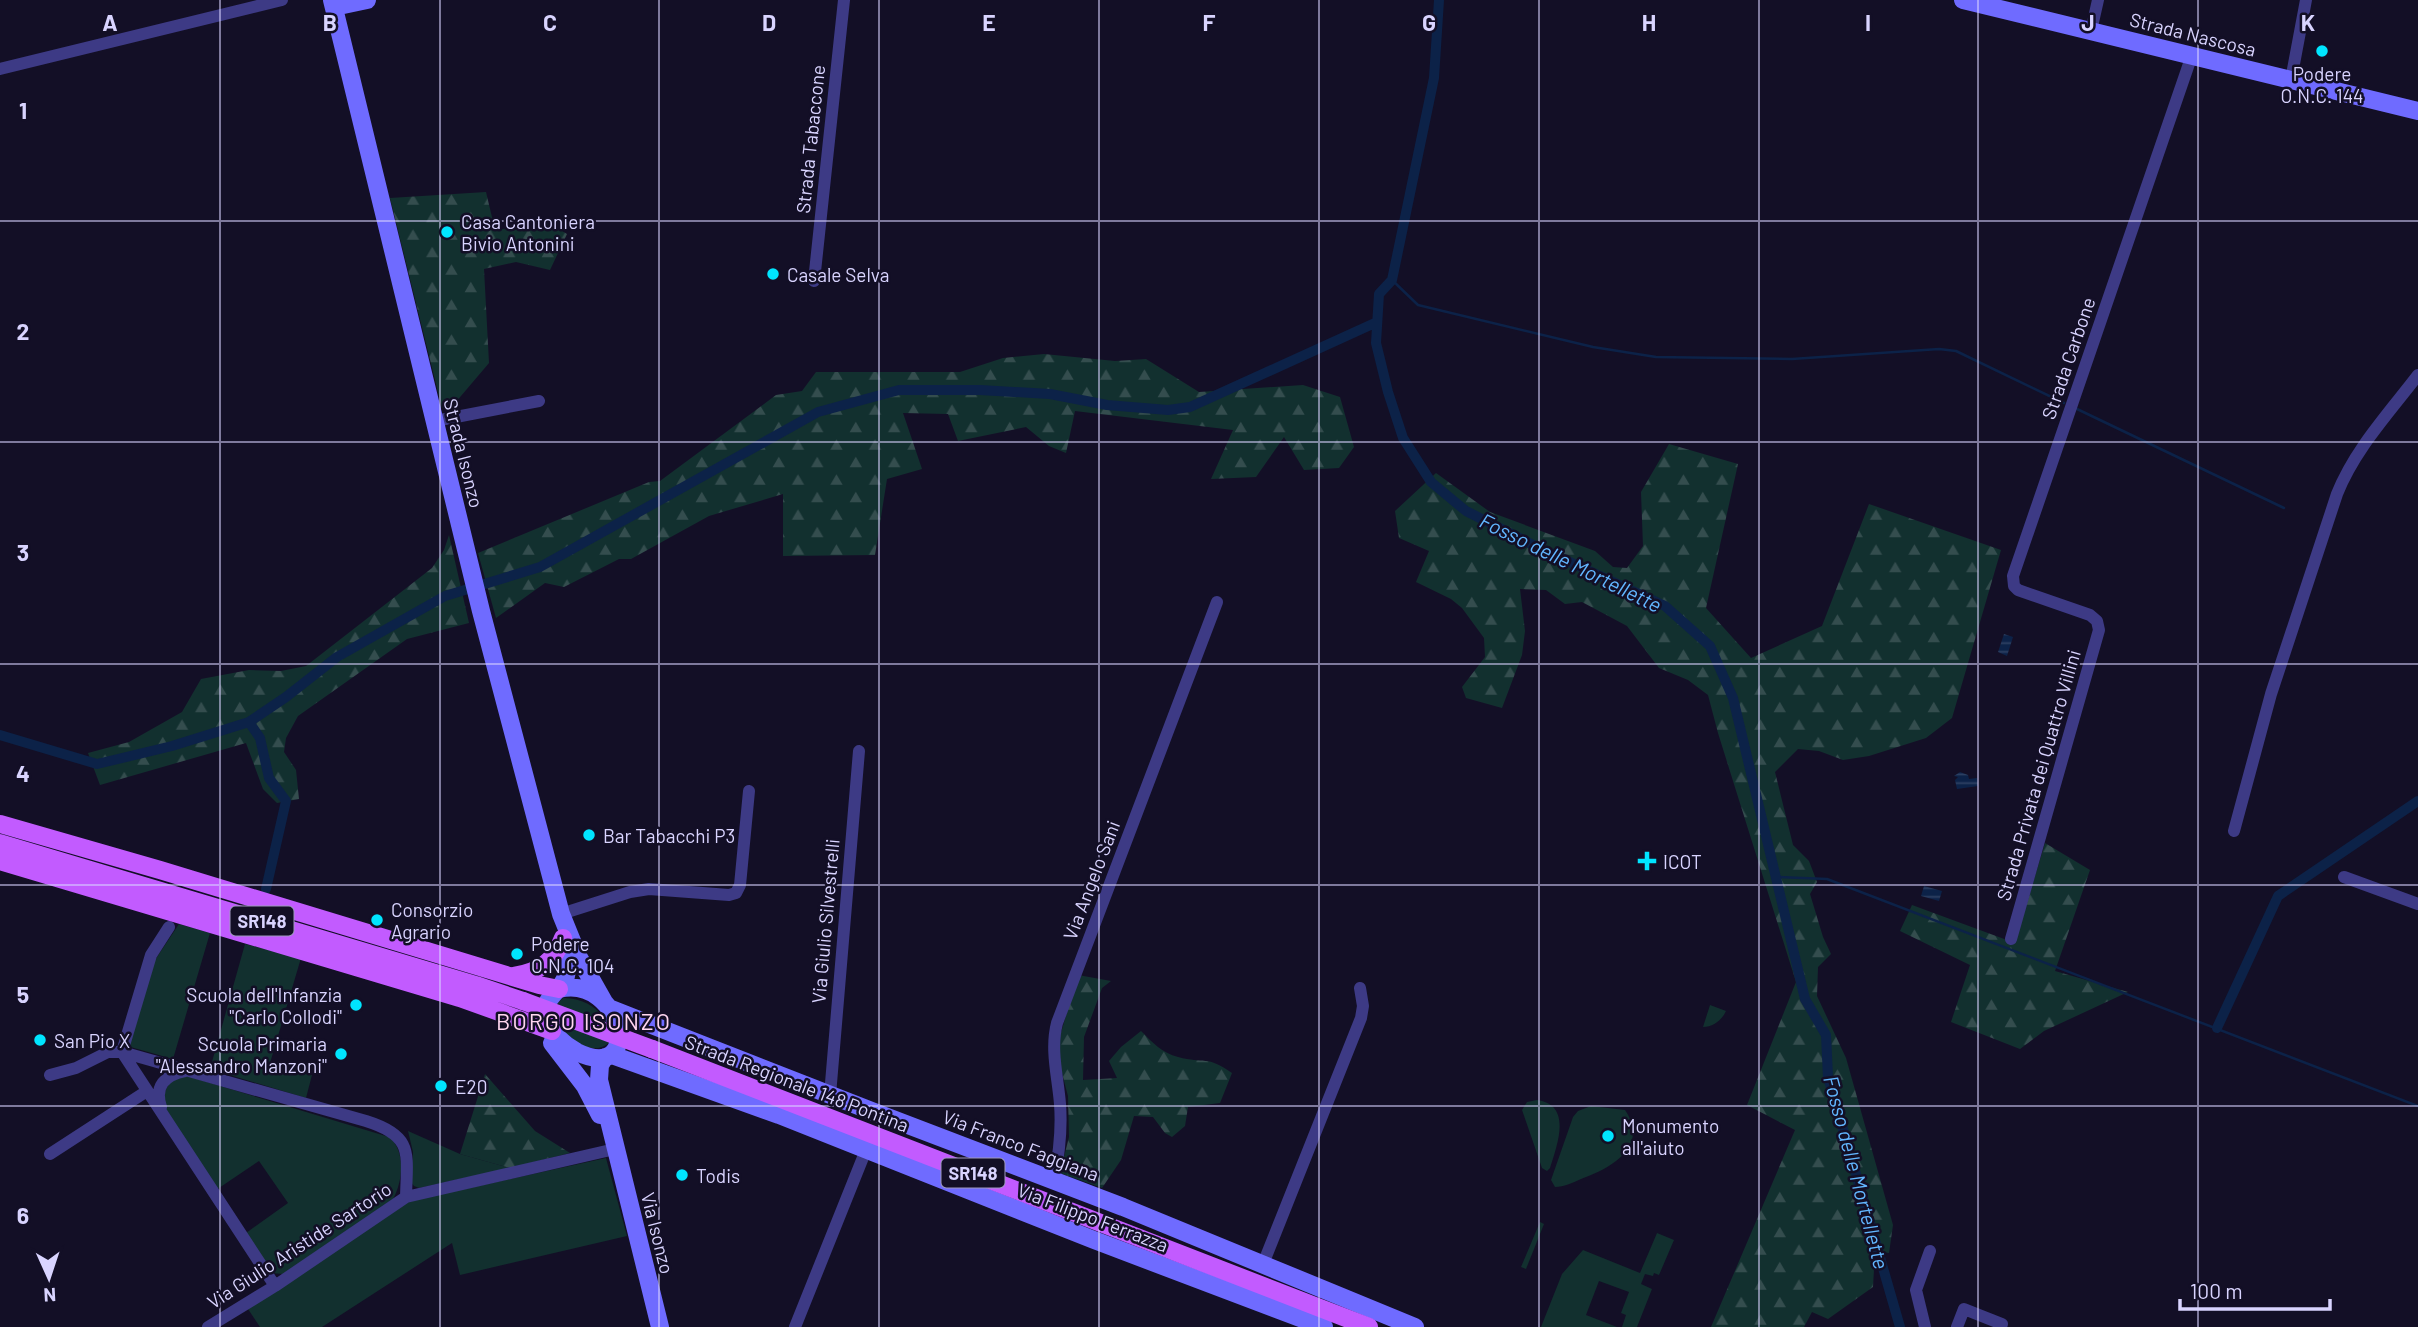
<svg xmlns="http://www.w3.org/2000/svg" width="2418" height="1327" font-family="Barlow,sans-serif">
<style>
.grass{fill:#12302f}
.forest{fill:url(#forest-firs)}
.water{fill:url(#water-rules)}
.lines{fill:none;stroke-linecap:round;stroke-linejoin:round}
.stream{stroke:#0c2248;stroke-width:2.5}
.canal{stroke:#0c2248;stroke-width:10}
.street{stroke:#3d3a85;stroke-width:12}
.secondary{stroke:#6f6bff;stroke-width:18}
.primary{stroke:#c25bff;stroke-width:18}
.primary-bridge{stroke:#c25bff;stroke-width:18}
.grid{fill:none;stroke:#d9d4ff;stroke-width:2;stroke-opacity:0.55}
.poi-dot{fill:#00e5ff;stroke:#130f26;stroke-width:2.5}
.labels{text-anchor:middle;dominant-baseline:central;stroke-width:5;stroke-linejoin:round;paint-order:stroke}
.shield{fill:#130f26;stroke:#9e99be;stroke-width:2}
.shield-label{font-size:18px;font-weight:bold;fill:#d9d4ff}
.street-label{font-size:19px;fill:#d9d4ff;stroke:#130f26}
.poi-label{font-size:19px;fill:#d9d4ff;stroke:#130f26;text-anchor:start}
.water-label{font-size:21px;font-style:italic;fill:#62b6ff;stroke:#130f26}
.quarter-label{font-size:23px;letter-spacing:2px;fill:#ffd6f0;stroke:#130f26}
.grid-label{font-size:23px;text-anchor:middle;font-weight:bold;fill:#d9d4ff;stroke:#130f26;stroke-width:5;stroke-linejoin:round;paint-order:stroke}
</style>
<defs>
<pattern id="forest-firs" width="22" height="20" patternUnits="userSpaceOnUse" patternTransform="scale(1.75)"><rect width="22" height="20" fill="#12302f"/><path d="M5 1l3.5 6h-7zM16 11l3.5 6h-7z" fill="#344d4e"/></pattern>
<pattern id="water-rules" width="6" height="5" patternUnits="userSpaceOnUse" patternTransform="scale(1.75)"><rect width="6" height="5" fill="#0c2248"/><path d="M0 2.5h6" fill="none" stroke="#2f4163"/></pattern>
</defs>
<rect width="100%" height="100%" fill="#130f26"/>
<path class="grass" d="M179,924L210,933L173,1059L127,1046L155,960Z
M245,944L301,958L270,1063L312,1075L306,1098L210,1069Z
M563,998C578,997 597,1006 605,1019C609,1026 608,1036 609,1043C593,1057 564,1040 557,1023C555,1018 556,1011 555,1006Z
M1710,1005L1726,1011C1722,1020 1713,1027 1703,1027Z
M187,1076L389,1137C406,1151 403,1181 393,1199L283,1274L271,1273L246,1233L288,1203L259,1161L216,1190L164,1108C163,1089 168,1078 187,1076Z
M1537,1100C1573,1105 1557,1145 1550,1168L1547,1171L1542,1168L1522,1110L1527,1102Z
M1591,1106L1625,1110C1650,1147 1611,1168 1581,1179C1572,1183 1564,1187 1555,1187L1551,1180L1573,1117L1578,1111Z
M408,1131L460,1154L510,1168L419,1188L414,1186L411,1182L413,1152Z
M606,1158L627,1236L460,1275L452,1243L322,1327H260L248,1309L410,1201Z
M1540,1222L1544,1224L1526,1269L1521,1267Z
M1657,1233L1674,1240L1659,1275L1654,1273L1653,1276L1645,1274L1641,1284L1652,1289L1637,1327H1622L1626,1315L1621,1313L1629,1292L1599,1281L1586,1315L1617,1327H1541L1562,1274L1583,1250L1640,1273Z"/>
<path class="forest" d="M486,192L495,230L549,223L567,234L550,270L516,262L484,269L489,363L455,403L442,408L390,198Z
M1044,354L1115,361L1146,359L1199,392L1303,385L1340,397L1354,447L1339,468L1304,470L1284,437L1256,477L1211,479L1233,430L1075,411L1066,453L1049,446L1026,427L958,441L948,414L903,413L922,469L887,479L875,555L783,556V494L709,516L631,559H619L564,587L545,583L496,618L478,553L649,482L660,481L776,395L802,391L816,372H960L1003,358Z
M1669,444L1738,464L1706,608L1751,658L1822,626L1869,504L2001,550L1952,718L1926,738L1869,756L1843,760L1819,751L1798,749L1775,772L1793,845L1809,861L1817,882L1810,894L1823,937L1831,954L1818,967L1817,996L1846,1058L1893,1225L1889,1253L1875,1251L1873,1287L1828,1319L1812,1312L1804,1327H1711L1795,1130L1747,1105L1796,982L1718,733L1708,695L1688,680L1659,668L1627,626L1582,602L1565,604L1546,590L1520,589L1525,631L1522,655L1502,708L1466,698L1462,687L1485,657L1484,638L1462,608L1451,599L1416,582L1429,551L1399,538L1395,511L1436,473L1490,512L1595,551L1613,567L1627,568L1643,546L1641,492Z
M449,535L469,623L407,639L298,716L286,738L284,752L296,770L299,799L277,803L263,789L246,743L100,785L88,753L129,742L182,712L201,679L249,670L281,671L306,666L432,568L444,550Z
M2045,843L2090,870L2055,971L2128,992L2044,1031L2020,1049L1951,1022L1970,965L1900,931L1912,905L2015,943Z
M1078,975L1111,981L1102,988L1084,1037L1083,1080L1117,1078L1109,1061L1121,1047L1141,1031C1152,1042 1162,1053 1178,1057C1204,1064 1207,1055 1232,1073L1220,1103L1188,1107L1185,1126L1172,1137L1165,1133L1153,1117L1134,1116L1121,1160L1102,1188L1060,1173L1069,1137L1068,1096L1058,1058L1060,1036Z
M485,1074L535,1131L570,1153L510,1168L460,1154Z"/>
<path class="water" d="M2004,634L2013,637L2007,656L1998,652Z
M1960,772L1968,775L1969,779L1977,778L1978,786L1957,789L1955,780L1958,777L1954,776Z
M1924,886L1942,891L1939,901L1921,896Z"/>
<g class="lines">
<path class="stream" d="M1392,280L1418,305L1593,347L1656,357L1792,359L1939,349L1956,351L2064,403
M2077,409L2284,508
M1777,877L1827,879L2418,1106"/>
<path class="canal" d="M1439,0L1434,78L1392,280L1379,294L1376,343L1388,392L1403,438L1431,482L1466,511L1533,545L1665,606L1710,646L1733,698L1805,999L1826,1035L1828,1077L1900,1327
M249,722L260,738L269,778L286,801L266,889
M0,735L97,764L172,746L249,722L286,697L337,657L445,596L540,567L818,412L899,390H980L1050,394L1107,405L1168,410L1190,407L1377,322
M2217,1028L2278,896L2418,801"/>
<path class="street" d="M2091,31L2098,0
M0,69L282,0
M2291,80L2306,0
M814,281L844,0
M435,421L539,401
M2234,831L2271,694L2337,494C2355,449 2389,413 2418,375
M2344,877L2418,904
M561,914L630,892L649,889L729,895L736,893L740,885L749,791
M2011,939L2099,630L2097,621L2090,615L2018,590L2014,586L2013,576L2192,55
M122,1052L366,1121C414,1136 407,1153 406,1197
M122,1052L275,1286
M50,1075L76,1068L108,1052H122L151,955L169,927
M830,1095L859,751
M161,1107C154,1086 165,1075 185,1071
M50,1154L147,1091
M1054,1180C1059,1155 1062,1130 1060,1104C1058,1077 1050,1050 1057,1023L1217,602
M1263,1264L1361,1018L1363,1006L1360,988
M208,1327L275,1286L406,1197L615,1149
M795,1327L866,1150
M1925,1327L1916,1290L1930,1251
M1957,1327L1964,1309L2002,1324"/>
<path class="secondary" d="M332,0L481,611L561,914L578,956L604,1002
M1963,0L2418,111
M334,7L367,0
M559,989C623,974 645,1085 577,1052C564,1045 549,1032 546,1017C541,998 562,991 566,976C569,964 565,951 563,939
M611,1009L874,1112L1123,1207L1415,1327
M552,1043L585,1086L600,1115
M612,1055L779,1115L1094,1240L1324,1327
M605,1057L600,1065L599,1080L660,1327"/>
<path class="primary" d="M0,824L160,870L539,985L559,989
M0,843L476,985L523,1001
M0,861L460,998L552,1031
M514,976C539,972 554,962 563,938
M652,1049L1369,1327"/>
<path class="primary-bridge" d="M523,1001L652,1049"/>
</g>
<path class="grid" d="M220,0V1327M440,0V1327M659,0V1327M879,0V1327M1099,0V1327M1319,0V1327M1539,0V1327M1759,0V1327M1978,0V1327M2198,0V1327M0,221H2418M0,442H2418M0,664H2418M0,885H2418M0,1106H2418"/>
<g class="poi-dot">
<circle cx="2322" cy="51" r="7"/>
<circle cx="447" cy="232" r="7"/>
<circle cx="773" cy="274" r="7"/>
<circle cx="589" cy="835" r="7"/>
<path d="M1643.5 850.5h7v7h7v7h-7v7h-7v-7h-7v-7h7z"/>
<circle cx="377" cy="920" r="7"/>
<circle cx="517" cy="954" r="7"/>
<circle cx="356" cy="1005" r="7"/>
<circle cx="40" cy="1040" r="7"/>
<circle cx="341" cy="1054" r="7"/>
<circle cx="441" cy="1086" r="7"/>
<circle cx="1608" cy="1136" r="7"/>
<circle cx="682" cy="1175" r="7"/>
</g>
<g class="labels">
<g class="shield">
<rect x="230.5" y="906.5" width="63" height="29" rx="5"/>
<rect x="941.5" y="1158.5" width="63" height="29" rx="5"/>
</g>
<g class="shield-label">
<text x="262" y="921">SR148</text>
<text x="973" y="1173">SR148</text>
</g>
<g class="street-label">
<text transform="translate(2193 34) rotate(14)">Strada Nascosa</text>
<text transform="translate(810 139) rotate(-84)">Strada Tabaccone</text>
<text transform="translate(2068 358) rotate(-71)">Strada Carbone</text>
<text transform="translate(464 453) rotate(76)">Strada Isonzo</text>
<text transform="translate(2038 775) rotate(-74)">Strada Privata dei Quattro Villini</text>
<text transform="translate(1091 880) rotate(-69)">Via Angelo Sani</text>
<text transform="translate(825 921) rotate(-85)">Via Giulio Silvestrelli</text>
<text transform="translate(797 1083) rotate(21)">Strada Regionale 148 Pontina</text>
<text transform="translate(1021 1145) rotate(21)">Via Franco Faggiana</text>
<text transform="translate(1093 1217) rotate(21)">Via Filippo Ferrazza</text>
<text transform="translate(658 1233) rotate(76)">Via Isonzo</text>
<text transform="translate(299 1245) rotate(-33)">Via Giulio Aristide Sartorio</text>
</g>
<g class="poi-label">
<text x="2322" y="73" text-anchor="middle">Podere<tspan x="2322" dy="22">O.N.C. 144</tspan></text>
<text x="461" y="221">Casa Cantoniera<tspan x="461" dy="22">Bivio Antonini</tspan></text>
<text x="787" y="274">Casale Selva</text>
<text x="603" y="835">Bar Tabacchi P3</text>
<text x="1663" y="861">ICOT</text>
<text x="391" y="909">Consorzio<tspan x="391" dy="22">Agrario</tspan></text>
<text x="531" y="943">Podere<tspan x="531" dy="22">O.N.C. 104</tspan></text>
<text x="342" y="994" text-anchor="end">Scuola dell'Infanzia<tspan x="342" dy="22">"Carlo Collodi"</tspan></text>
<text x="54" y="1040">San Pio X</text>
<text x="327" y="1043" text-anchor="end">Scuola Primaria<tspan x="327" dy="22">"Alessandro Manzoni"</tspan></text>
<text x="455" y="1086">E20</text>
<text x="1622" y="1125">Monumento<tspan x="1622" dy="22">all'aiuto</tspan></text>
<text x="696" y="1175">Todis</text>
</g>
<g class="water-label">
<text transform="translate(1571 562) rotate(26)">Fosso delle Mortellette</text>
<text transform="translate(1857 1172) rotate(75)">Fosso delle Mortellette</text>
</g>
<g class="quarter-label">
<text x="584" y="1021">BORGO ISONZO</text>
</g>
</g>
<g class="grid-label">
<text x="110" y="31">A</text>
<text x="330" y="31">B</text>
<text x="550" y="31">C</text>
<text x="769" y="31">D</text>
<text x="989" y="31">E</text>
<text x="1209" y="31">F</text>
<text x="1429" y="31">G</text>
<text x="1649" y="31">H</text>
<text x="1868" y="31">I</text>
<text x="2088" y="31">J</text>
<text x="2308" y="31">K</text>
<text x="23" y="119">1</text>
<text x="23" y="340">2</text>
<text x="23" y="561">3</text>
<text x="23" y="782">4</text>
<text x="23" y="1003">5</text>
<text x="23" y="1224">6</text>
</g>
<g transform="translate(49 1278) rotate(177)" stroke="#130f26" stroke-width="5" paint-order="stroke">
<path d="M0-5L12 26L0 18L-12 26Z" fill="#d9d4ff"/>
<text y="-10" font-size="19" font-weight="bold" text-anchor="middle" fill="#d9d4ff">N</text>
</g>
<path d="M2180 1299v10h150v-10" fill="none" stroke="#d9d4ff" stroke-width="3.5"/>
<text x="2190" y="1299" font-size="21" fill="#d9d4ff" stroke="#130f26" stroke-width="5" paint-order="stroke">100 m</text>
</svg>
